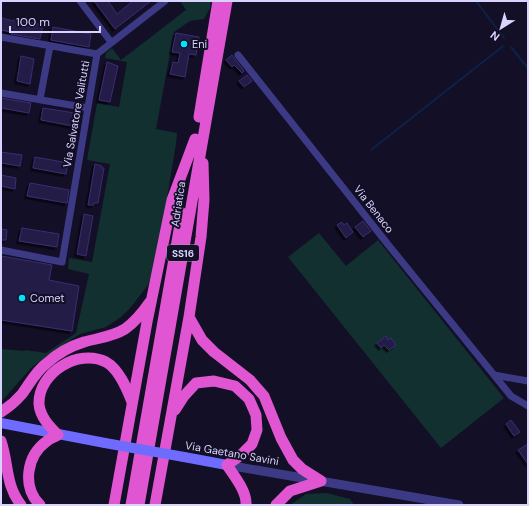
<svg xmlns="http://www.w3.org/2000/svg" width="529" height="506" font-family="'DM Sans',sans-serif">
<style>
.green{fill:#12302f}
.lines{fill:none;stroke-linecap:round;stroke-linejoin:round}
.stream{stroke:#0c2248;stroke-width:2}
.building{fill:#241b47;stroke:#3b2d73;filter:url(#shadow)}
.minor{stroke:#3d3a85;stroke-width:7}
.tertiary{stroke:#3d3a85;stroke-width:9}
.secondary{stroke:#6f6bff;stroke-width:10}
.trunk{stroke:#e055d1;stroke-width:11}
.secondary-bridge{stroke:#6f6bff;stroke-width:10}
.poi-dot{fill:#00e5ff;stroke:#130f26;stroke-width:1.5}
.labels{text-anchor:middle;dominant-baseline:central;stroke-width:4;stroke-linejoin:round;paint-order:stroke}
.shield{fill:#130f26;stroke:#9e99be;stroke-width:1}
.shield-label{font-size:10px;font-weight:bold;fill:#d9d4ff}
.poi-label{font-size:11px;fill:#d9d4ff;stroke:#130f26;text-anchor:start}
.street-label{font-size:11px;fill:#d9d4ff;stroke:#130f26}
</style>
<defs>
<filter id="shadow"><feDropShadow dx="-2.5" dy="2.5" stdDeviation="0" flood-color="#0009"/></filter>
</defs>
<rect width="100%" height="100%" fill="#130f26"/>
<path class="green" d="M180,1H211L210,8L204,19L190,21L174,32L156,129L177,133L176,144L162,228L153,272L148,285L131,307L121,317L106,327L80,334L52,352L31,368L1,402V349L25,351V350L46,353L76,333L89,274L68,269L69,258L92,262L110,164L87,160L97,103L119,107L127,62L105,58L106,53L112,48L121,60L186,10Z
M319,233L346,266L378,240L504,398L441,448L288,257Z
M327,493L350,499L354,505H290L306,494Z"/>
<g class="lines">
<path class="stream" d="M476,1L504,38
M511,47L528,68
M371,150L503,46"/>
</g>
<path class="building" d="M94,1H108L117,14L133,1H151L115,29Z
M1,18L14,21L15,19L43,25L40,39L11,34V32L1,30Z
M53,27L91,34L89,47L51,40Z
M176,33L199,37L196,55L189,54L185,77L170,74L173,62L178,63L180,53L172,52Z
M232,55L244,71L242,73L234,65L232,67L226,60Z
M21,56L34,59L30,84L17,81Z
M107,62L118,66L110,102L99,100Z
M247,75L252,81L244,87L239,81Z
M1,98L31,103L29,113L1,108Z
M43,108L81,114L78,127L41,120Z
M1,152L22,155L20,166L1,163Z
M35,157L68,163L66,174L33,168Z
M95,164L102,166L101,168H104L98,203H94V205H88Z
M1,175L16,178L15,189L1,186Z
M30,183L69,190L67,203L27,196Z
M84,214L93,216L86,256L77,254Z
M363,221L371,231L363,237L355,227Z
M342,222L344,225L347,223L353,232L346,238L337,225Z
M22,228L59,234L57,247L19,241Z
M1,229L7,230L6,240H1Z
M1,256L52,265L49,280L79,286L72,331L1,320Z
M386,336L388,340L391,338L396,345L389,350L384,345L381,348L377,343Z
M511,420L520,432L514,436L506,424Z
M528,444V464L518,450Z"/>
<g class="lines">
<path class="minor" d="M80,1L111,42
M1,37L97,54
M238,55L390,247L494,375L511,396L528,406
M1,93L88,108
M40,99L50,46
M1,250L62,262L97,54L165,1
M494,375L528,381"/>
<path class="tertiary" d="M227,465L459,505"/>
<path class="secondary" d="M1,423L105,443
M184,457L227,465"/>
<path class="trunk" d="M199,117L218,1
M189,317L202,340L214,352L250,380L264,396L281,438L293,460L302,469L321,481
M175,410L184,396L196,383L214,381L235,386L249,399L256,415L257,430L252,444L241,455L227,465C234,476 247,491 246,505
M1,412C9,407 16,401 22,394C30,383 36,371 47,363C57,354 71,346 84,342C98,338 112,337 125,329C135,322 143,312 150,302
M1,441C9,465 5,484 21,505
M40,505C22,487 26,456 47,441C50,438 55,437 58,435C50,427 40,417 39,404C38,373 78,348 106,362C119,369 127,389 132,402
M114,505L147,322L172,200L195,139
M131,505L182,213
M139,505L227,1
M155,505L189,317L201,237L204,200L203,163
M276,505L290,491L321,481"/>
<path class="secondary-bridge" d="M105,443L184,457"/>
</g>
<g class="poi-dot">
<circle cx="184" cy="44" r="4"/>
<circle cx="22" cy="298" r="4"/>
</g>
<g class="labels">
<rect class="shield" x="167" y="245" width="32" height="16" rx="3"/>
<g class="shield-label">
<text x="183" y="253">SS16</text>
</g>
<g class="poi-label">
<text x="192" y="44">Eni</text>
<text x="30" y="298">Comet</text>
</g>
<g class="street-label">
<text transform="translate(76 114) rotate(-80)">Via Salvatore Valitutti</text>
<text transform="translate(178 204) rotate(-81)">Adriatica</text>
<text transform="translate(374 209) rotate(52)">Via Benaco</text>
<text transform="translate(232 453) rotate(10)">Via Gaetano Savini</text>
</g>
</g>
<rect width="529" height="506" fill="none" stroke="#d9d4ff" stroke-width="4"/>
<g transform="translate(501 28) rotate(217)" stroke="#130f26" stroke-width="3" paint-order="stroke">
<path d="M0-3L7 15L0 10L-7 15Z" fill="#d9d4ff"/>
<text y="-6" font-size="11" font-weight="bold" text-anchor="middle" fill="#d9d4ff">N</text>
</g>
<path d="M10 26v6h90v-6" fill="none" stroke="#d9d4ff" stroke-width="2"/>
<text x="16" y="26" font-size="12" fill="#d9d4ff" stroke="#130f26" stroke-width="3" paint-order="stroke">100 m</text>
</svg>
